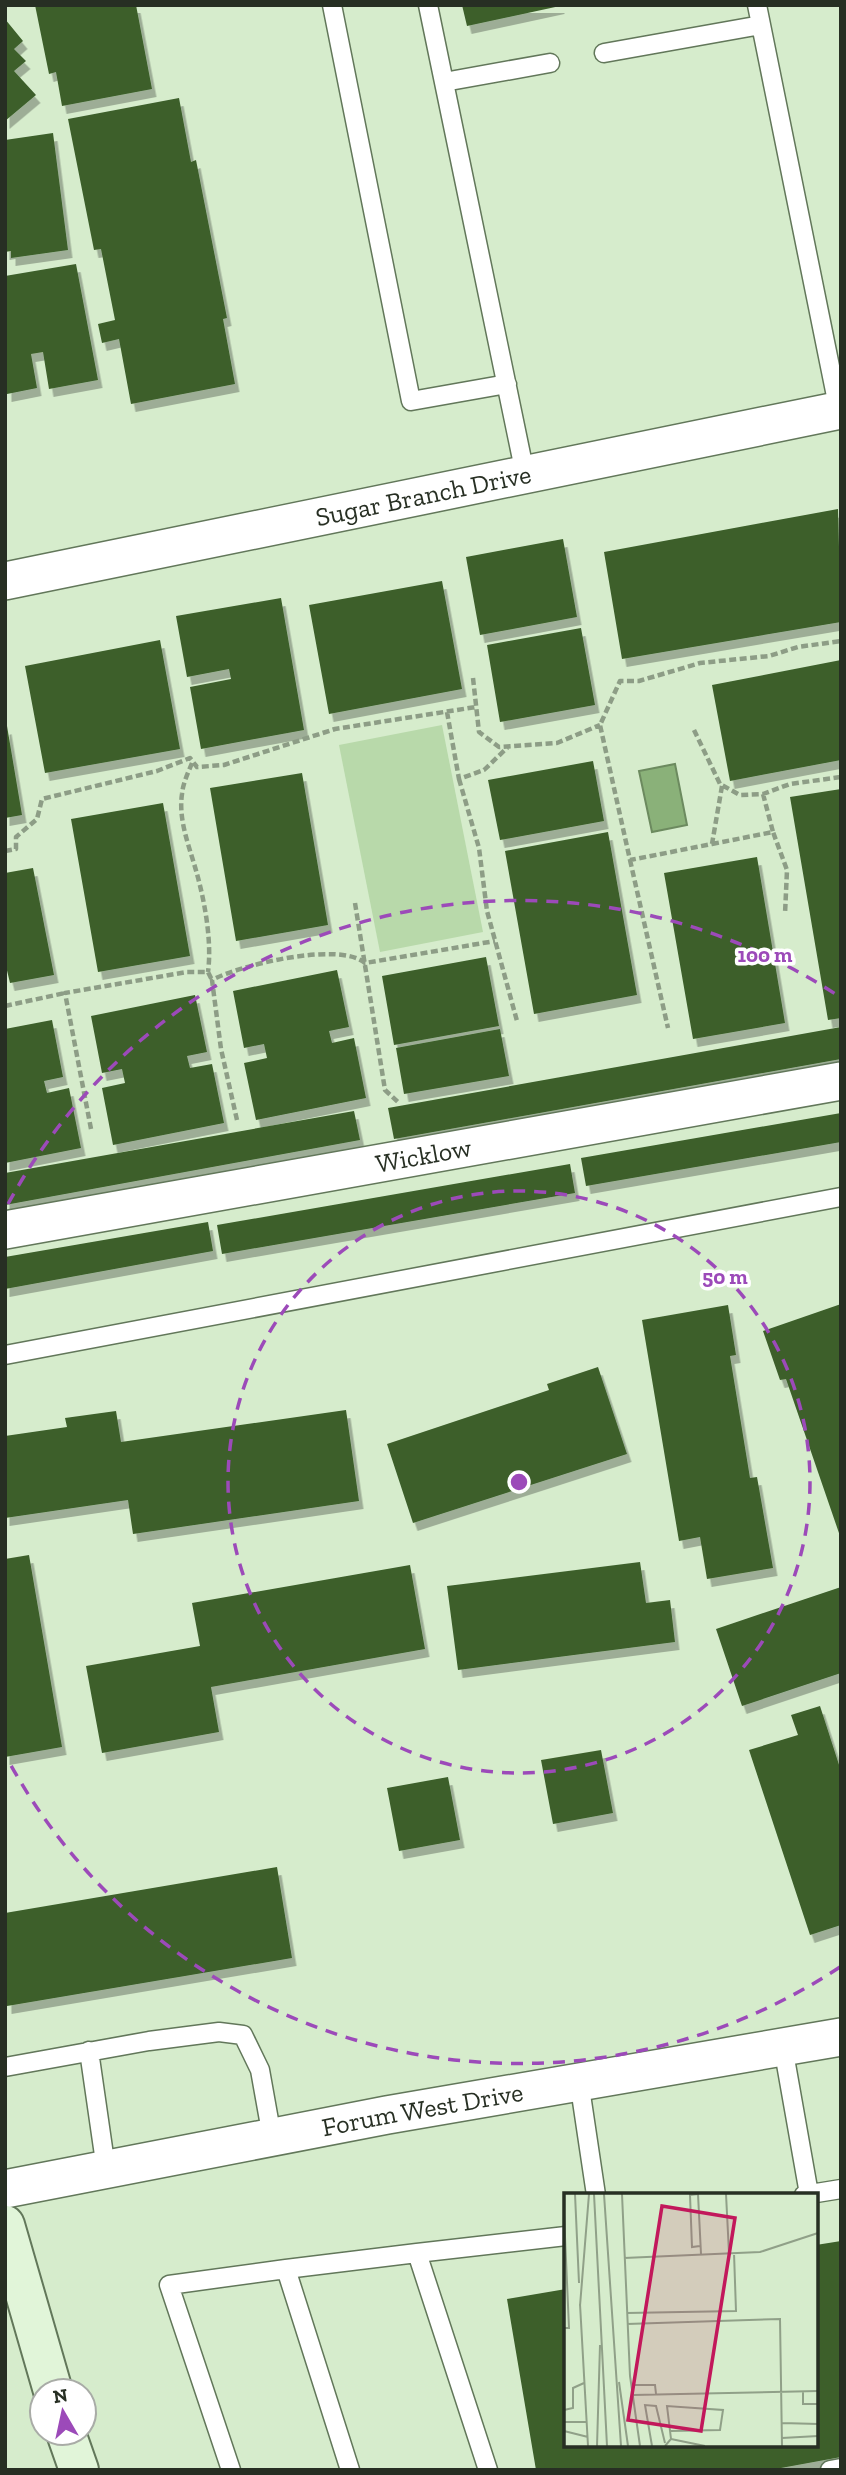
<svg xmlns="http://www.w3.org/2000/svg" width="846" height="2475" font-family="'Zilla Slab',serif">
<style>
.green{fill:#b8d9aa}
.water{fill:#8ab179;stroke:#6c8a5f;stroke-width:2}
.building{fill:#3c5f2b;filter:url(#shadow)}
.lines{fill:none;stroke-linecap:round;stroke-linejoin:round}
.lane-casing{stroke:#62775a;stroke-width:21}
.street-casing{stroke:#62775a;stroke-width:40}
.secondary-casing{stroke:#62775a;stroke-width:42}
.path{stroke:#8d9d86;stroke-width:4.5;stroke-dasharray:7 3.5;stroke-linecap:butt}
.lane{stroke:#fff;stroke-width:18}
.street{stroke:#fff;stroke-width:37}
.secondary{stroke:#e1f5d9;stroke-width:38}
.ring{fill:none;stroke:#9c4ab9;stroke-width:3.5;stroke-dasharray:12 9}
.labels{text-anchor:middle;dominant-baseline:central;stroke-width:7;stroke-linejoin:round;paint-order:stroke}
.street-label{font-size:26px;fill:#272f23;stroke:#fff}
.inset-road{fill:none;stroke:#90a088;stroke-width:2}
.view{fill:#c2185b;fill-opacity:0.15;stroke:#c2185b;stroke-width:3.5}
.inset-edge{fill:none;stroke:#272f23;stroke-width:3.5}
.centre{fill:#9c4ab9;stroke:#fff;stroke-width:3.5}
.ring-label{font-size:21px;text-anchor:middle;font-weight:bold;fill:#9c4ab9;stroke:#fff;stroke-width:7;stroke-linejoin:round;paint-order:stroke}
</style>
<defs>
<filter id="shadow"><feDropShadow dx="4.5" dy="8" stdDeviation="0" flood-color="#0004"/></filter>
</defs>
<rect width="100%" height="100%" fill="#d6eccc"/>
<path class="green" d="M442,725L483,932L380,952L339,745Z"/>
<path class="water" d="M675,764L687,825L652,832L639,771Z"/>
<path class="building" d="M35,5H136L152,89L62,106L56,72L49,74Z
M462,5H560V6L467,26Z
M5,19L23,41L14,49L26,61L14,71L36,95L5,121Z
M179,98L191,162L196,160L227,318L223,319L235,384L131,404L119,339L102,343L98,324L115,320L101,249L94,250L68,119Z
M53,133L68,250L11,258V251L5,252V140Z
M76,264L98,380L49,389L43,352L31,354L37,388L7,394L5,276Z
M838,509L841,622L622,659L604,552Z
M563,539L577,617L480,635L466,557Z
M442,581L462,689L329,714L309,605Z
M281,598L304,730L201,749L190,687L231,679L229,669L187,677L176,616Z
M581,628L595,705L500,722L487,645Z
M160,640L180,749L45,773L25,666Z
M841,660V760L730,781L712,685Z
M7,726L22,815L5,818V727Z
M593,761L604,821L500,840L488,780Z
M302,773L328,925L236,941L210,788Z
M841,789V1018L828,1020L790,797Z
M163,803L190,956L98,972L71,819Z
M608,832L637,995L534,1014L505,851Z
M757,857L785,1023L693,1039L664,873Z
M33,868L54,975L10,983L5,962V873Z
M486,957L499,1026L394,1045L382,976Z
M337,970L349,1027L329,1031L332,1043L354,1038L366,1098L256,1120L244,1063L267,1058L264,1044L244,1048L233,991Z
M195,995L207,1052L187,1056L190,1068L212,1064L224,1123L113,1145L102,1088L125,1083L122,1069L102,1073L91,1016Z
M52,1020L63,1077L44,1081L47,1093L69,1088L81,1148L5,1163V1029Z
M841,1027V1059L394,1139L388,1108Z
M500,1029L509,1076L404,1094L396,1048Z
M354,1111L360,1140L5,1205V1173Z
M841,1113V1142L586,1186L581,1158Z
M570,1164L575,1193L222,1254L217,1225Z
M208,1222L213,1251L5,1289V1257Z
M841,1304V1536H840L786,1379L780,1380L763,1331Z
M728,1305L736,1355L730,1356L750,1478L757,1477L773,1568L707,1579L700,1537L679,1541L642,1320Z
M598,1367L627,1454L413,1523L387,1444L549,1390L547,1384Z
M346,1410L359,1501L133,1534L128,1500L5,1518V1436L67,1427L65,1418L116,1411L121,1442Z
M29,1555L62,1747L5,1757V1559Z
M640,1562L646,1603L670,1600L675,1642L458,1670L447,1586Z
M410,1565L425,1649L211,1687L219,1732L102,1753L86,1666L200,1646L192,1603Z
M841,1587V1673L742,1706L716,1629Z
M820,1706L841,1771V1925L810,1935L749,1750L798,1735L791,1715Z
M601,1750L613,1813L553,1824L541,1760Z
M448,1777L460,1840L399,1851L387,1788Z
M277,1867L292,1958L7,2006L5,1913Z
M841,2241V2457L770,2470H536L507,2299L566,2289V2445H816V2245Z"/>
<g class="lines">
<g class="lane-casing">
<path id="lane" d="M332,5L411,401L507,384
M428,5L525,474
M757,5L839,411
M604,53L761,25
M444,82L550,63
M5,1355L841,1197
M783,2047L809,2194
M89,2051L106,2169
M5,2067L149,2041L219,2032L243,2035L260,2070L272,2137
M579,2081L596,2195
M804,2195L841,2189
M286,2269L417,2253
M231,2470L169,2285L286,2269L350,2470
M488,2470L417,2253L566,2236
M830,2470L841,2468"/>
</g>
<g class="street-casing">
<g id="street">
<path id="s1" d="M5,581L841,410"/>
<path id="s2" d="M5,1230L841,1081"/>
<path id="s3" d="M5,2189L387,2115L841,2037"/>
</g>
</g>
<g class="secondary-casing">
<path id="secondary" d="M5,2225L53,2391
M66,2433L79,2470"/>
</g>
<path class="path" d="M473,678L479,732L499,747L557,743L600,725
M447,712L459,779L484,770L508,747
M694,730L720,784L740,795L763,794L790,784L841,777
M192,763C188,773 183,783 182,794C178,821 190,848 197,874C205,903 212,942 208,972
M459,779L479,848L487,911L517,1021
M722,786L712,844L630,860L600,725L620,681H639L700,663L769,656L798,647L841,641
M763,794L773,832
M712,844L773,832L787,870L785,914
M5,851L16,849V837L37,819L42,799L157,771L190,758L197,767L224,765L335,729L476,707
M630,860L668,1028
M355,903L385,1090L398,1102
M5,1006L65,993
M237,1120L221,1049L212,980C240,965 339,941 365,963L495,941
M91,1129L65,993L187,972H208L212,980"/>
<use href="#lane" class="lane"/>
<use href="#street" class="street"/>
<use href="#secondary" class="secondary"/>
</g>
<g class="ring">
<circle cx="519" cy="1482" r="291"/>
<path d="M840 1967A582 582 0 0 1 8 1760M8 1204A582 582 0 0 1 840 997"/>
</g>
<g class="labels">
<g class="street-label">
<text stroke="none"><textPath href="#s1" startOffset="427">Sugar Branch Drive</textPath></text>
<text stroke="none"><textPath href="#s2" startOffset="425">Wicklow</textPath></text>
<text stroke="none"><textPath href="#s3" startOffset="425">Forum West Drive</textPath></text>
</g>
</g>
<g transform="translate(564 2193)">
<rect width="254" height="254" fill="#d6eccc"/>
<path class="inset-road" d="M11,1L15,90M30,1L43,253M40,1L57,253M58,1L66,183L76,253M134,1L126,2L128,54L136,53M134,1L137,61M162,1L165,60M0,21L5,135H0M60,65L196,59L254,40M16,111L24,253M16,113L25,1M63,120L172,118L170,60M63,131L216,126L218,253M55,189L64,253M67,192H91L92,201M239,198V211H254M69,202L254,198M0,217L9,215V195L20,190M0,229H22M218,230L254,231M0,238L24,244M218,245L254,243M107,246L141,253M33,253L36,152M88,253L81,212L92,213L101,250M101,253L107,246L103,213L159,217L156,237L107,238"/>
<path class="view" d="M98,13L171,25L137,238L64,227Z"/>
<rect width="254" height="254" class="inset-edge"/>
</g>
<circle cx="519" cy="1482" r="10" class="centre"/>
<g class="ring-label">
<text x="765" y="962">100 m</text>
<text x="725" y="1284">50 m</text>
</g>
<rect width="846" height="2475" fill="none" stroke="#272f23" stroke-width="14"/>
<g transform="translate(63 2412) rotate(351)"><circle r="33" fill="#ffffff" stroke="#a9aca7" stroke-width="2"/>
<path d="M0-5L12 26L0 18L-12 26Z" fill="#9c4ab9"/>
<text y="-10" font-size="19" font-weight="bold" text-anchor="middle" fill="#272f23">N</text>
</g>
</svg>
